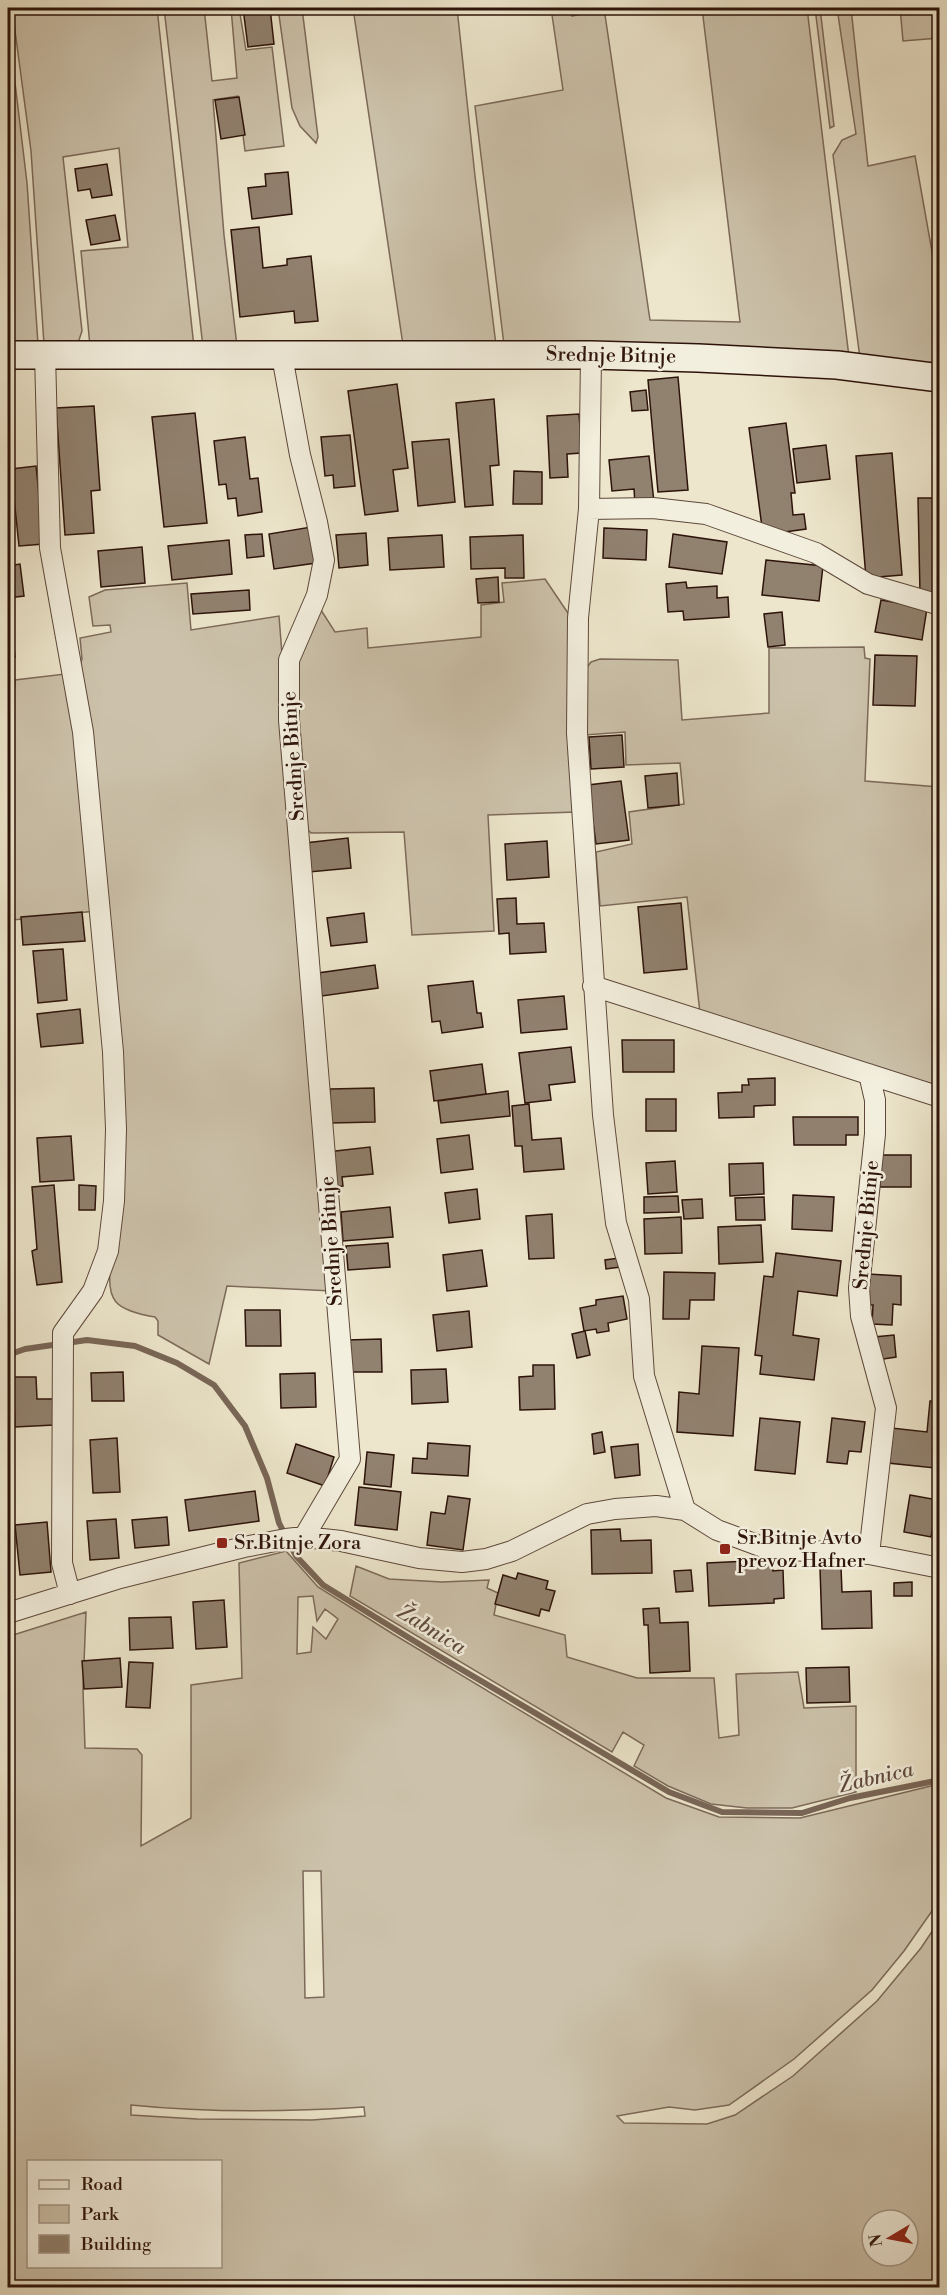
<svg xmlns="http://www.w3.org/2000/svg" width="947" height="2295" font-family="'Libre Bodoni',serif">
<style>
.green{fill:#ccc2ab;stroke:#7c6a5a;stroke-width:1.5;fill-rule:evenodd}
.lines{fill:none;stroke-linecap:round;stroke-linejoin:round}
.stream{stroke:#796657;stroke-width:6}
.building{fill:#91816f;stroke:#2d130a;stroke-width:1.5}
.street-casing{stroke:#5d483a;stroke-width:22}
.secondary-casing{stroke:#2d130a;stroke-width:30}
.street{stroke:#f3efde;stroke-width:20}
.secondary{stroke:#f3efde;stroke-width:27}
.poi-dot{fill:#8f2418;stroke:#f3efde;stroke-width:2}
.labels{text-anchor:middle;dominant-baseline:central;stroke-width:5;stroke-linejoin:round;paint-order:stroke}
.street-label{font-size:20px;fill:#2d130a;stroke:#f3efde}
.poi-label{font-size:20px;fill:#2d130a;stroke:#f3efde;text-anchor:start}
.water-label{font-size:21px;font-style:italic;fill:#604b3d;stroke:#f3efde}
</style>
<rect width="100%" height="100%" fill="#ede6cc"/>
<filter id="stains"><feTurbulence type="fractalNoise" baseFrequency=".00333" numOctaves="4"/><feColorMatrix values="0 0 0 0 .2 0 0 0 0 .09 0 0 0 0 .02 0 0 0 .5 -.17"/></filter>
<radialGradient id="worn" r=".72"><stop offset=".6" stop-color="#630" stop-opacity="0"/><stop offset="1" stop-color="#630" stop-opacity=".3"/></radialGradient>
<path class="green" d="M12,8H157L194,347L90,346L81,251L128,247L119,148L63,157L82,331L78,343L44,344L31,151Z
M164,8H204L212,81L237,78L231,8H239L246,50L272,47L284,146L245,151L238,96L213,100L224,235L237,346L203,347Z
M278,8H302L318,137L316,143L300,126L292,108Z
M353,8H457L475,176L496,345H403Z
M551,8H571L572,16L587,13V8H604L650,320L740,322L702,8H807L849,357L504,345L475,106L563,90Z
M815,8H820L834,126L830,128Z
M837,8H851L868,166L915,156L936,274L940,304L939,367L860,358L833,155L842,140L856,134Z
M900,8H939V38L903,41Z
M8,24L27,183L38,344L8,346Z
M545,579L570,616L576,812L488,815L494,931L412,935L404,832L311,833L305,827L299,791L298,664L304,643L321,610L335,632L367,628L368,648L481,637V605L504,602L502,583Z
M187,583L191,630L279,616L332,1291L227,1286L209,1364L158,1335V1321L155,1317C143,1315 124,1311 116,1302C102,1286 115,1242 119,1223L79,669L82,659L80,638L111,632L110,625L93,626L89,597L105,590Z
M864,647L865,658L870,659L865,781L939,787V1090L700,1013L687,897L600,906L596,852L632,844L629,812L684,804L680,763L626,765L625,732L585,735V670L591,662L600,659L678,660L682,720L769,713V648Z
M65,674L76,734L95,911L13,920L8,878V695L14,694L15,680Z
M286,1551L318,1587L393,1634L666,1798L719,1817L800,1818L939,1784V1901L904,1951L872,1990L794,2059L729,2105L695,2110L669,2107L617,2116L624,2123L707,2124L735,2115L793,2076L877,2001L921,1948L939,1921V2287L8,2288V1649L14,1648L13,1635L86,1612L83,1689L85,1748L137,1749L142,1755L141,1846L191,1818V1685L242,1678L239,1563ZM313,1596L317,1621L325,1609L338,1619L326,1639L313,1627L311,1652L297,1654L298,1597ZM303,1871H321L324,1997L305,1998ZM131,2105C209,2113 286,2112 364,2107L365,2116L312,2120L197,2119L131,2115ZM28,2162H220V2266H28ZM872,2220H908V2256H872Z
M356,1566L389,1579L442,1582L489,1580L487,1588L498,1593L494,1615L565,1635L567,1657L637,1678H714L719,1738L739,1735L736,1674L798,1672L804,1708L856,1706V1792L792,1808H747L711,1804L668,1786L634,1766L644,1745L623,1732L612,1752L350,1596Z"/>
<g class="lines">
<path class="stream" d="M8,1355L25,1349L87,1340L135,1346L177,1363L214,1385L245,1426L267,1478L279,1523L296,1556L323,1585L437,1655L669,1792L722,1812L802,1813L850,1798L940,1780"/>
</g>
<path class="building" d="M243,8H270L274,44L248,47Z
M239,97L245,135L221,139L215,100Z
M107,164L112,195L92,198L90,189L78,191L75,169Z
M288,172L292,214L252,219L248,188L266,186L265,174Z
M115,215L120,240L91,245L86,220Z
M259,227L263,268L287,265V259L311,256L318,321L295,323L294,311L240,317L231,230Z
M678,377L688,490L658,492L648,380Z
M397,384L408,468L393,470L398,511L365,515L348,391Z
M646,390L648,410L632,411L630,392Z
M494,399L499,465L490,466L493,505L465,507L456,403Z
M94,406L100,490L91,491L94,533L65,535L56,408Z
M195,413L207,523L164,527L152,417Z
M579,414L582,453L567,454L568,477L550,478L547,416Z
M786,423L795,493H791L793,515L804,514L806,529L763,535L749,428Z
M350,435L355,486L334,488L333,475L325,476L321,437Z
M245,437L250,479L258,478L262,512L238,516L236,498L228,499L226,484L219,485L214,441Z
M449,439L455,502L418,506L412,442Z
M826,445L830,479L797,483L793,449Z
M892,453L902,575L866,578L856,456Z
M649,456L654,502L635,504L634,489L612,491L609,460Z
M36,466L44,544L19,546L11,469Z
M514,471L542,472V504H513Z
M918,498H940V593H920Z
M311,527L316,563L274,569L269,534Z
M604,528L647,530L646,560L603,558Z
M366,533L368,565L339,568L336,535Z
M262,534L264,556L247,558L245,535Z
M673,534L727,542L722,574L669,567Z
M442,535L444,567L390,570L388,538Z
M523,535L524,578H505V568L471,569L470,537Z
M229,540L232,574L172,580L168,546Z
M142,547L145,583L101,587L98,551Z
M766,560L823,566L819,601L762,595Z
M20,564L24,596L8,598V566Z
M498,577L499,602L478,603L476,579Z
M686,582L687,588L717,586V598L728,597L729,617L684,620L683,611L668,612L666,584Z
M249,590L250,610L193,614L191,594Z
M881,600L927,608L922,640L875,632Z
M8,607H10L15,657H8Z
M782,612L785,645L768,647L764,614Z
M875,655L917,656L915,706L873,705Z
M622,735L624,767L591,769L589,737Z
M677,773L679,805L648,808L645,776Z
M621,781L629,840L596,844L588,785Z
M348,838L351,868L309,872L305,843Z
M547,841L549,877L507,880L505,844Z
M516,898L517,924L544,923L546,952L510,954L509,933L499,934L497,899Z
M681,903L687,969L644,973L638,907Z
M82,912L85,941L23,945L21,917Z
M364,913L367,942L331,946L327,918Z
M63,949L67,1000L38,1003L33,951Z
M375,965L378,988L322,996L318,973Z
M473,981L477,1013H481L483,1027L442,1033L440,1021L432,1022L428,986Z
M564,996L567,1029L521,1033L518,1000Z
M80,1009L83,1043L41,1047L37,1014Z
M622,1040H674V1072H623Z
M571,1047L575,1082L549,1085L551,1100L525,1103L519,1053Z
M482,1064L486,1094L434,1101L430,1071Z
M775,1078V1105L754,1106V1117L719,1118L718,1093L742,1092V1085H749L748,1079Z
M374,1088L375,1122L331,1123L330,1089Z
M508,1091L510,1116L441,1123L438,1101Z
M646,1099H676V1131H646Z
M529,1104L532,1140L561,1138L564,1169L524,1172L522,1146H515L512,1106Z
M793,1117H858V1135H846V1145H794Z
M469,1135L473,1169L441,1173L437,1139Z
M71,1136L74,1180L40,1182L37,1138Z
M370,1147L373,1174L342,1177L343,1186L331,1187L327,1152Z
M879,1155H911V1187H880Z
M675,1161L677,1192L648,1194L646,1163Z
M763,1163L764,1194L730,1196L729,1164Z
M54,1185L62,1282L37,1285L32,1251L37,1249L32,1187Z
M79,1185L96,1186L95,1210H79Z
M477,1189L480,1219L449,1223L445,1193Z
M793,1195L834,1197L832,1231L792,1229Z
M678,1196L679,1212L644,1213V1197Z
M764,1197L765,1220H736L735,1198Z
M702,1199L703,1218L684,1219L682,1200Z
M390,1207L393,1237L343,1241L341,1212Z
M552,1214L554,1258L529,1259L526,1216Z
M681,1217L682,1253L645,1254L644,1219Z
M761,1225L763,1262L719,1264L718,1227Z
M388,1243L390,1267L348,1270L346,1246Z
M482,1250L487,1286L447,1291L443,1255Z
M776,1253L841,1261L837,1296L798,1291L793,1335L819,1339L814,1380L760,1374L762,1356L755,1355L764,1276L773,1277Z
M619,1258L620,1267L606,1269L605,1260Z
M664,1272L715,1273L714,1300H690L689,1319H663Z
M868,1274L901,1276V1305L893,1304L892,1325L872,1324L873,1305H867Z
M623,1296L627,1319L608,1323L609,1331L597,1333L596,1329L584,1331L580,1308L596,1305V1300Z
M245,1310H280L281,1346H246Z
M469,1311L472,1347L437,1351L433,1315Z
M585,1331L590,1355L577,1358L572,1334Z
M894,1335L896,1357L877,1360L874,1337Z
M381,1339L382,1372H347V1340Z
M702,1346L739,1348L733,1436L677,1432L679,1392L699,1394Z
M533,1365H554L555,1409L520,1410L519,1377L533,1376Z
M446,1369L448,1402L412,1404L411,1370Z
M123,1372L124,1401H92L91,1373Z
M315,1373L316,1407L281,1408L280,1374Z
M13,1377H36L37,1399H53L54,1425L15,1427Z
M930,1401L940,1402V1437H938L935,1468L888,1463L892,1428L927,1432Z
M760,1418L800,1422L795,1474L755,1470Z
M832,1418L865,1422L861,1452L849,1451L847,1464L827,1462Z
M602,1432L605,1452L594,1454L592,1434Z
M117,1438L120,1492L93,1493L90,1440Z
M428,1443L470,1446L468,1476L412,1473L413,1458L427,1459Z
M296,1444L334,1457L325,1486L287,1473Z
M638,1444L640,1475L615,1478L611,1447Z
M367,1452L394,1455L391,1487L364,1484Z
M359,1487L401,1492L397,1530L355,1525Z
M255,1491L259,1521L189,1531L185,1500Z
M910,1495L938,1500L931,1537L904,1532Z
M448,1496L470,1499L463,1550L427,1545L431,1512L445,1514Z
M167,1517L169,1545L135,1548L132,1520Z
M116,1519L119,1558L90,1560L87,1521Z
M47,1522L51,1572L20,1575L15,1525Z
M620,1529L621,1541L651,1540L652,1573L592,1574L591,1530Z
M772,1560L773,1571L783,1570L784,1598L774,1599V1603L709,1606L707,1563Z
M841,1567L842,1592L871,1591L872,1628L822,1629L820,1568Z
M691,1570L693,1591L676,1592L674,1571Z
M518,1573L548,1581L546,1589L555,1591L549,1611L541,1609L539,1616L495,1604L503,1575L516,1579Z
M912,1582V1596H894V1583Z
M224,1600L227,1647L196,1649L193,1602Z
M659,1608L660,1623L688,1622L690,1671L650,1673L648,1625H644L643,1609Z
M171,1617L173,1648L130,1650L129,1618Z
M120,1658L122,1687L84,1689L82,1661Z
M129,1662L153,1663L150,1708L126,1707Z
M849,1667L850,1702L807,1703L806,1668Z"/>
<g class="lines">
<g class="street-casing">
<path id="street" d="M45,354L50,548L83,732L113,1052L116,1129L114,1201L108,1251L93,1291L63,1333L62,1563L70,1594
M591,355L589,509L578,618L577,733L603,1115L616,1223L639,1299L644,1376L685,1510
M282,356L300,455L317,522L324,560L317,595L289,660V720L350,1459L304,1537
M589,509L653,508L706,514L816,553L868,584L940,605
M593,986L940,1097
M869,1074L875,1100V1134L859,1288L861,1316L886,1408L869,1554
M8,1613L120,1578L244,1547L286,1539L304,1537L341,1541L419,1558L462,1562L486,1559L512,1551L587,1514L615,1509L656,1506L685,1510L717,1530L760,1546L788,1550L869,1554L940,1568"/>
</g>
<g class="secondary-casing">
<path id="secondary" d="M8,355H591L698,358L837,365L940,378"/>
</g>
<use href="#street" class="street"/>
<use href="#secondary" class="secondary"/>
</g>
<g class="poi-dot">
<rect x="216" y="1537" width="12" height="12" rx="3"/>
<rect x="719" y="1543" width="12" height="12" rx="3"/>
</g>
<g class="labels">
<g class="street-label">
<text transform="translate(611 356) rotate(1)">Srednje Bitnje</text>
<text transform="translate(294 756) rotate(-94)">Srednje Bitnje</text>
<text transform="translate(867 1225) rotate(-85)">Srednje Bitnje</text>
<text transform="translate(332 1241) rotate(-94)">Srednje Bitnje</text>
</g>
<g class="poi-label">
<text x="737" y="1538">Sr.Bitnje Avto<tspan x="737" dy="23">prevoz Hafner</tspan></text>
<text x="234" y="1543">Sr.Bitnje Zora</text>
</g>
<g class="water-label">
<text transform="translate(431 1630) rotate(31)">Žabnica</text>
<text transform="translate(876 1778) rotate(-13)">Žabnica</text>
</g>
</g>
<rect width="947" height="2295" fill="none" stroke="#ede6cc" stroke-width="30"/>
<rect x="9" y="9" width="929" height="2277" fill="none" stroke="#2d130a" stroke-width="3"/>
<rect x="15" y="15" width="917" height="2265" fill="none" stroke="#2d130a" stroke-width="1.5"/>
<rect x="27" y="2160" width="195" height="108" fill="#f3efde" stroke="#a49789" stroke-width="1.5"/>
<rect x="39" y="2180" width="30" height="9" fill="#f3efde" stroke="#a49789" stroke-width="1.5"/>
<text x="81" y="2190" font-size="18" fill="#2d130a">Road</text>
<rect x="39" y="2205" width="30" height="18" fill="#ccc2ab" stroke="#a49789" stroke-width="1.5"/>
<text x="81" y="2220" font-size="18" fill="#2d130a">Park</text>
<rect x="39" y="2235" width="30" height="18" fill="#91816f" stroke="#a49789" stroke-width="1.5"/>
<text x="81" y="2250" font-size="18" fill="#2d130a">Building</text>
<g transform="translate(890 2238) rotate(260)"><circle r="28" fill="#f3efde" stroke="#a49789" stroke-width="1.5"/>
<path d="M0-4.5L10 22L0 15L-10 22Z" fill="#8f2418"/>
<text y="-9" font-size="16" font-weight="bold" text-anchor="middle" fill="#2d130a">N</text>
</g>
<rect width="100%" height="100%" filter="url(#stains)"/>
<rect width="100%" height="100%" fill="url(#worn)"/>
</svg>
